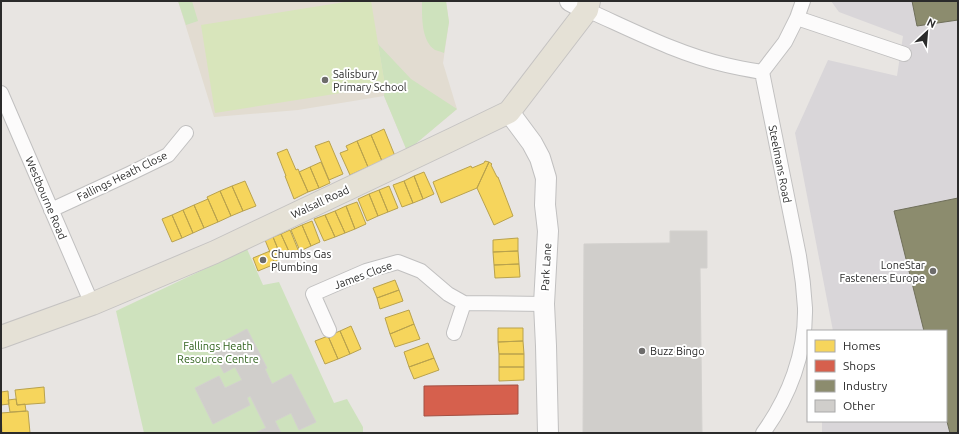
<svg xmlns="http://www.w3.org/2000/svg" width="959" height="434" font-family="Ubuntu,sans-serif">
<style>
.industrial{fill:#d9d6d9}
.education{fill:#e2dcd1}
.green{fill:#cee2bd}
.pitch{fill:#d8e5bb}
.homes{fill:#f6d55c;stroke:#b9a24d}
.shops{fill:#d6604d;stroke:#a35043}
.industry{fill:#8c8c6e;stroke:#6f6f5a}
.building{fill:#d0cecb;stroke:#d3d1ce}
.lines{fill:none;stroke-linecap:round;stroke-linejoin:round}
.street-casing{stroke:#c1c0c0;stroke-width:16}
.secondary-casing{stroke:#c1c0c0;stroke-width:22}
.primary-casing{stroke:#c5c3c2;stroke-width:24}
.street{stroke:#fcfbfb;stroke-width:14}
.secondary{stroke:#fcfbfb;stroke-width:20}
.primary{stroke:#e5e1d6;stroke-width:22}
.poi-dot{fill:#6d6c6b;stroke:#fff;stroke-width:1.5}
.labels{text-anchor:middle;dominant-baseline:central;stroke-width:4;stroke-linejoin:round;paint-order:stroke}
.poi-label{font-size:11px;fill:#2b2b2b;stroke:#fff;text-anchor:start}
.street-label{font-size:11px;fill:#2b2b2b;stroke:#fff}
.park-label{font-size:11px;fill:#32641f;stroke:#fff}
</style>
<rect width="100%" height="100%" fill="#e8e5e2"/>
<path class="industrial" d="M831,1H958V433H822V421H946V331H833L795,133L828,60L897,76L903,36L839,12Z"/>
<path class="education" d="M178,1H446L449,22L443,63L457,109L407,151L384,96L298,110L214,117Z"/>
<path class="green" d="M178,1H192L198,21L186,25Z
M422,1H446L449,22L444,53C442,52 438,51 435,50C421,41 422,16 422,1Z
M378,44L411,79L457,109L407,151L384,96L385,86Z
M247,249L263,285L279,282L334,403L347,399L363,427V433H144L116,311Z"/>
<path class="pitch" d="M351,1H371L385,86L215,113L201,25Z"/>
<path class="homes" d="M384,129L395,156L382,161L371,135Z
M371,135L382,161L368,167L357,141Z
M329,141L343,174L329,180L315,146Z
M357,141L368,167L350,175L340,153L348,150L346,146Z
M287,149L296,170L298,169L308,192L294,199L285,176H286L277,153Z
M485,161L489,162L477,188L441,203L433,182L471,166L472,168L484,163Z
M321,162L330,183L319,188L310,167Z
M489,162L492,164L491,165L497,177H498L513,216L494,225L477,188Z
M310,167L319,188L308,192L299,172Z
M424,172L434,194L423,199L414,176Z
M414,176L423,199L413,203L404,181Z
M245,181L256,206L243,211L232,186Z
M404,181L413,203L402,207L393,185Z
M232,186L243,211L231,216L220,191Z
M389,186L398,208L388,212L379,190Z
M379,190L388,212L378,216L369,194Z
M220,191L231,216L218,222L207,197Z
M369,194L378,216L367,221L358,199Z
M208,199L218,222L204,228L194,205Z
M357,202L366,224L355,229L346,206Z
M194,205L204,228L193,233L183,210Z
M346,206L355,229L345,233L335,211Z
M183,210L193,233L182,238L172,215Z
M335,211L345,233L335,237L325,215Z
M172,215L182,238L172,242L162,219Z
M325,215L335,237L324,241L314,219Z
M312,221L320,242L311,246L302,225Z
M302,225L311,246L300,251L291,230Z
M290,230L299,252L291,256L281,234Z
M281,234L291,256L282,259L273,237Z
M273,237L282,259L274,262L265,240Z
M518,238V251L493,252V240Z
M270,251L275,264L258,271L253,258Z
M518,251L519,264L494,265L493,252Z
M519,264L520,277L495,278L494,265Z
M395,280L399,290L377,298L373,288Z
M399,290L403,301L380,309L377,298Z
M409,310L414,324L390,334L385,318Z
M414,324L420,339L395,347L390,334Z
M351,326L361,349L350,354L340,331Z
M498,328H523V341L498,342Z
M340,331L350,354L338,359L328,336Z
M328,336L338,359L325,364L315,341Z
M523,341L524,354H499L498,342Z
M428,343L434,358L409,367L404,352Z
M499,354H524V367H499Z
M434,358L439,370L414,379L409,367Z
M499,367H524V380L499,381Z
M44,387L45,403L17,405L15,390Z
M8,391L9,404L1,405V392Z
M16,399L17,405L25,404L26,411L10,412L8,400Z
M28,411L30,433H2L1,413Z"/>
<path class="shops" d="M518,385V414L424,416V386Z"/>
<path class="industry" d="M912,1H958V20L917,26Z
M958,198V433H950L946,418V331H924L894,211Z"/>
<path class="building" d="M670,231H707V268H700L702,433H583L584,244L670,243Z
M247,329L267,368L265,369L272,384L291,374L316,422L299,430L291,413L275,421L281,433H255L266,428L250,396L247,398L250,405L213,424L195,388L219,376L225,388L242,380L235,367L224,373L211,348Z"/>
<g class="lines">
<g class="street-casing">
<path id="street" d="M587,10C632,30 678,54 726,65C738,68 750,70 762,72
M797,18L803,1
M762,72L799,256C802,273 804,290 805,308C806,353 789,397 763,433
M762,72L785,42L797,18L904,54
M1,93L92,304
M51,210L129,174L168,155L186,133
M329,330L313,294L366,271L398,262L421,271L448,294L464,303L544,304
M454,333L464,303"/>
</g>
<g class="secondary-casing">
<path id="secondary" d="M570,1L587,10
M509,112L532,143L540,158L546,178L545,205L548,231L544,304L546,346L548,433"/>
</g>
<g class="primary-casing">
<path id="primary" d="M1,337L92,304L215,252L453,139L509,112L587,10L589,1"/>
</g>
<use href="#street" class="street"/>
<use href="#secondary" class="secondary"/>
<use href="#primary" class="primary"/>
</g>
<g class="poi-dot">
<circle cx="325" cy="80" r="4"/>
<circle cx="263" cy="260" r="4"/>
<circle cx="933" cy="271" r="4"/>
<circle cx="642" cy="351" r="4"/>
</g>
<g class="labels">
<g class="poi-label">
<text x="333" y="74">Salisbury<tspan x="333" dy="13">Primary School</tspan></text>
<text x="271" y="254">Chumbs Gas<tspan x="271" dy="13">Plumbing</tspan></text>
<text x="925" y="265" text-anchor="end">LoneStar<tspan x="925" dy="13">Fasteners Europe</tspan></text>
<text x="650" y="351">Buzz Bingo</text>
</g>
<g class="street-label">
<text transform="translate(780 164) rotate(79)">Steelmans Road</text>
<text transform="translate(122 176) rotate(-26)">Fallings Heath Close</text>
<text transform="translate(46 198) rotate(67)">Westbourne Road</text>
<text transform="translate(320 202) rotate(-25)">Walsall Road</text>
<text transform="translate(546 267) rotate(-87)">Park Lane</text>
<text transform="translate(363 275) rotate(-20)">James Close</text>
</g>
<g class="park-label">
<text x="218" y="346">Fallings Heath<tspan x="218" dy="13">Resource Centre</tspan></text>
</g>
</g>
<rect width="959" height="434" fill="none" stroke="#2b2b2b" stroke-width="4"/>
<rect x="807" y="330" width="140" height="92" fill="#ffffff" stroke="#aaaaaa"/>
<rect x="815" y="340" width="20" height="12" fill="#f6d55c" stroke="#aaaaaa"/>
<text x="843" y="350" font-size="12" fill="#2b2b2b">Homes</text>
<rect x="815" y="360" width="20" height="12" fill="#d6604d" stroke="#aaaaaa"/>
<text x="843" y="370" font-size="12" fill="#2b2b2b">Shops</text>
<rect x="815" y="380" width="20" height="12" fill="#8c8c6e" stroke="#aaaaaa"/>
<text x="843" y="390" font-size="12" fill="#2b2b2b">Industry</text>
<rect x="815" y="400" width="20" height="12" fill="#d0cecb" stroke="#aaaaaa"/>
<text x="843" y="410" font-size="12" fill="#2b2b2b">Other</text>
<g transform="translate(927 32) rotate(26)" stroke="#ffffff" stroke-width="3" paint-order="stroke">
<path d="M0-3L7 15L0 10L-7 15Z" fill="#2b2b2b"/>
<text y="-6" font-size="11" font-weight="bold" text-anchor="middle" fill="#2b2b2b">N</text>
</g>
</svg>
